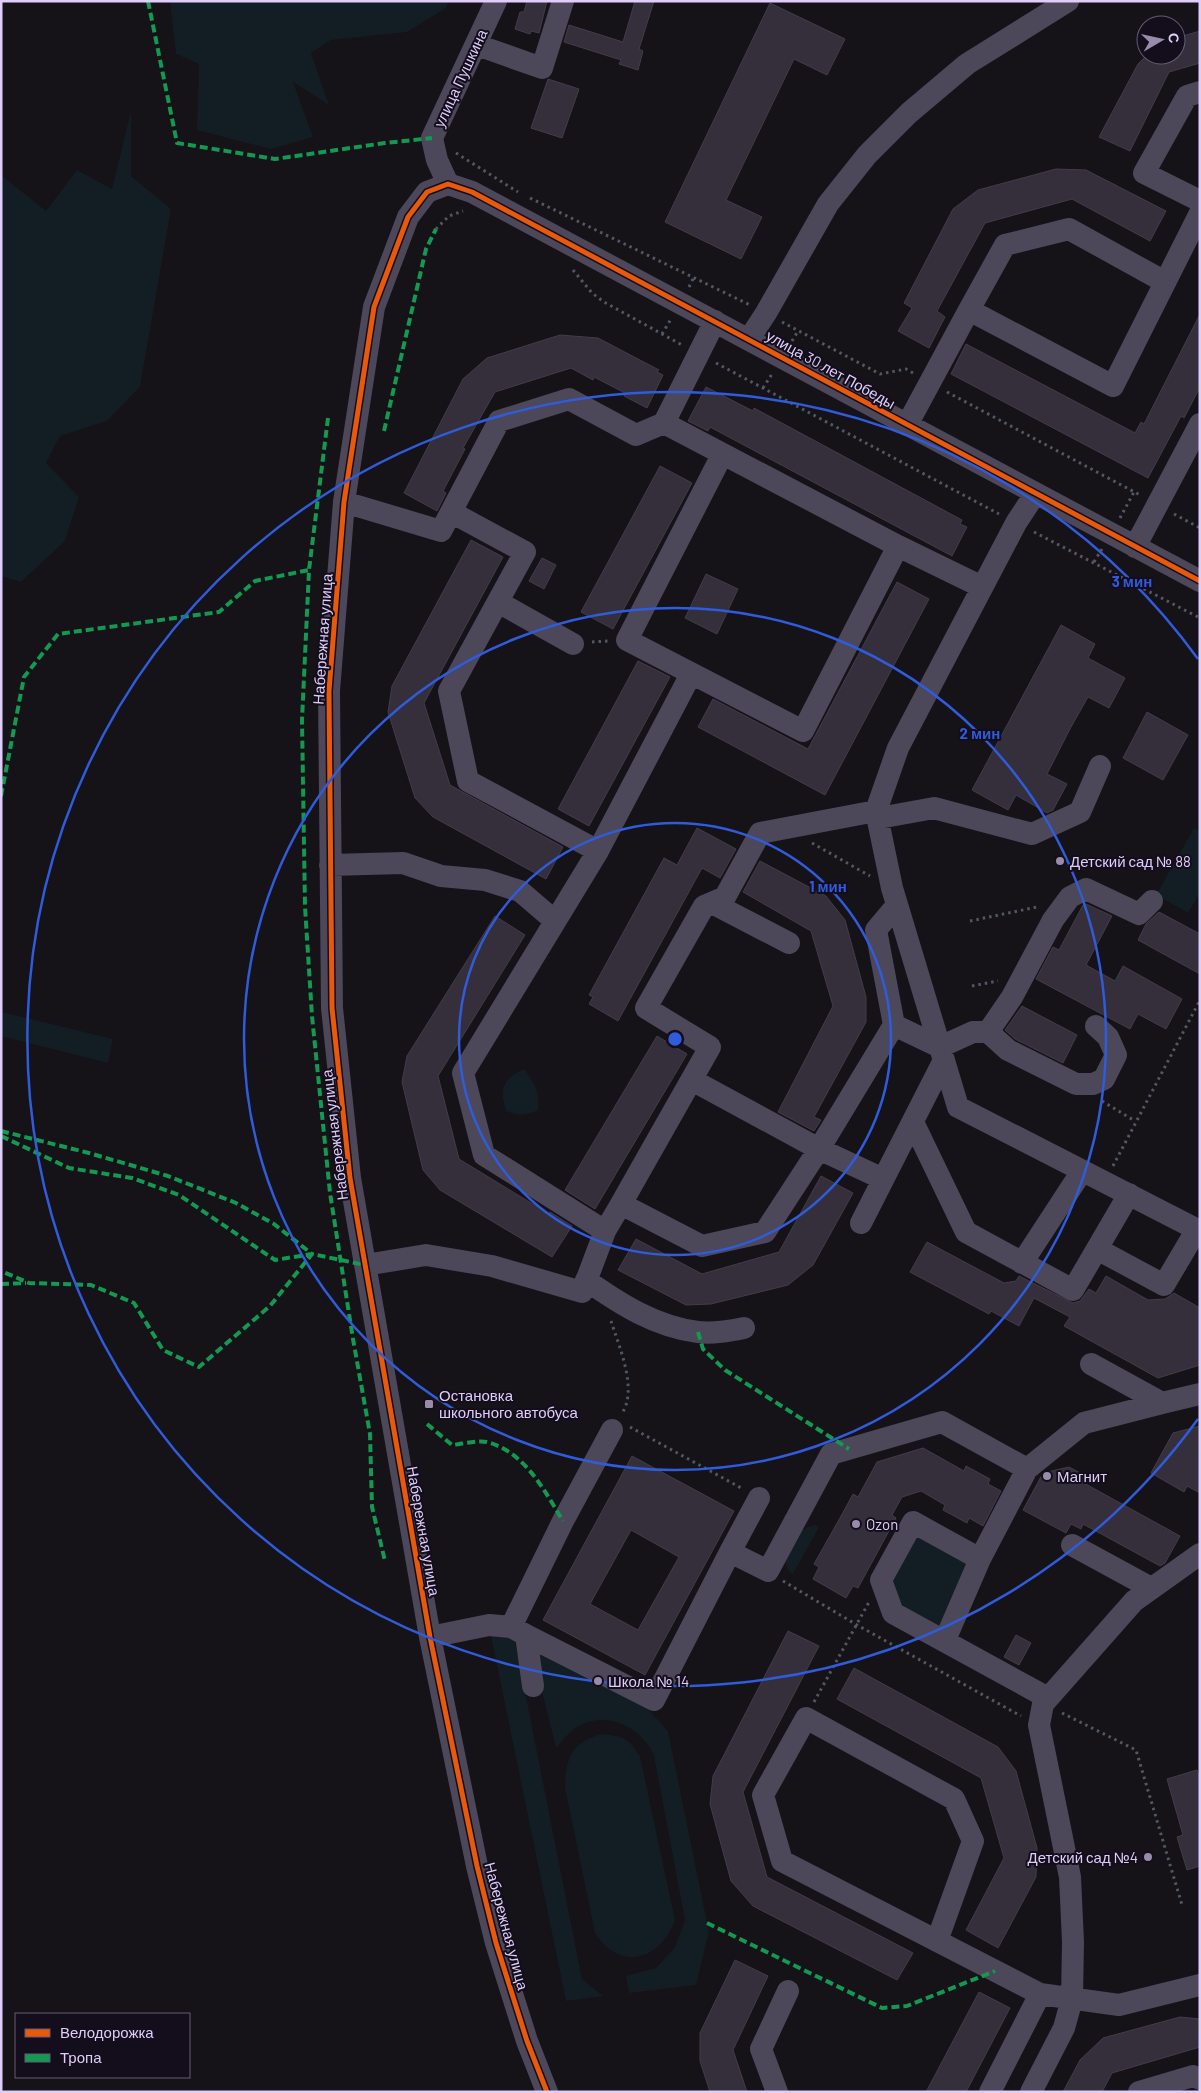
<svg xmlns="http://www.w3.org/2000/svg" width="1201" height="2093" font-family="Barlow,sans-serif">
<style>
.green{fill:#121e23}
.building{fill:#342f3b;stroke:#433c4b;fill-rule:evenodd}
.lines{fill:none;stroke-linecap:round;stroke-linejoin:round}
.path{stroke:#515864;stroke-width:3;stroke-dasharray:2.5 4;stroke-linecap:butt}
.minor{stroke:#4c4759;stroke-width:22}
.quiet{stroke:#139951;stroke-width:4;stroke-dasharray:8 4;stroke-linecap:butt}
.cycleway-casing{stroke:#140e1c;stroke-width:8}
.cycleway{stroke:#e8590c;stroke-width:5}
.ring{fill:none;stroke:#305bdb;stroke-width:2.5}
.poi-dot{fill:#988caa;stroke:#140e1c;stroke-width:2}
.labels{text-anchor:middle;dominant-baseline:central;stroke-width:4;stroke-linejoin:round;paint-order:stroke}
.street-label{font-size:15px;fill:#dfcef9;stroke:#140e1c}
.poi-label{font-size:15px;fill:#dfcef9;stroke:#140e1c;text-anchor:start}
.centre{fill:#305bdb;stroke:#140e1c;stroke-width:2.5}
.ring-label{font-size:15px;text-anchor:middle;font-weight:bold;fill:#305bdb;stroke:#140e1c;stroke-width:4;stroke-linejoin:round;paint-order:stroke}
</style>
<rect width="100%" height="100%" fill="#151218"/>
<path class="green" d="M170,1H449L446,8L407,32L331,40L311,53L329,105L293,82L313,137L271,149L197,130L199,64L176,54Z
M131,111V176L171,209L140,387L107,421L60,436L46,463L79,497L65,541L21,582L1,576V175L46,211L77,170L112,189Z
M1194,828L1200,831V893L1188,913L1156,895Z
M2,1012L113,1039L108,1063L1,1036Z
M524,1069C534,1082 541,1093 538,1110C527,1116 517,1116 506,1111C499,1089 503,1078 524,1069Z
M913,1522L980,1559L945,1640L893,1613L881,1580Z
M815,1525L819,1527L793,1574L788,1570L785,1562C792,1546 796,1528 815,1525Z
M490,1631L514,1636L582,1979L603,1996L566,2001Z
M531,1647L647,1708L668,1731L709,1932L696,1985L629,1993L626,1976L656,1968L675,1947L685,1920L654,1756C643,1728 607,1710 579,1726C570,1731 563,1740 556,1748Z
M602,1734C625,1737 627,1737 640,1756L675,1920C660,1961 620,1972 595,1933L565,1788C566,1757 571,1743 602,1734Z"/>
<path class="building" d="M527,1H547L539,33L531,31L530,34L515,29L520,12H524Z
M635,1H654L639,49L643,51L638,70L619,64L621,60L564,42L569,25L623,42Z
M770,3L845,39L827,75L794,59L726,200L762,217L741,259L665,222Z
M1200,31V63L1169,72L1130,151L1099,137L1138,64L1147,55H1176V38Z
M548,79L579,89L562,138L531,128Z
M1056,169L1086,170L1166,211L1150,241L1072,199L985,223L937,311L945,317L929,348L898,331L912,308L904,303L953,209L978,190Z
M1200,314V387L1184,418L1181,416L1148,478L951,374L966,344L1135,433L1141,422L1144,424Z
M560,335L598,338L659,370L657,372L663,375L647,408L624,396L625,393L594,377L593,380L571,368L495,392L463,448L465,449L443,491L446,493L437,511L404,493L463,379L487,358Z
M706,387L753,411L754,408L962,520L960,524L967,527L952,556L710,427L708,431L688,421Z
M660,466L692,483L613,629L581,612Z
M471,540L503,557L424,703L450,785L563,847L546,879L433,817L415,798L388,712L392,686Z
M542,558L556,565L544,589L529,581Z
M706,574L738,589L717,634L685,618Z
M897,582L929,599L825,795L698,727L713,699L808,749Z
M1061,625L1095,644L1088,658L1125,678L1109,708L1088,697L1071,727L1047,774L1067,784L1053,810L1047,813L1016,795L1008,810L972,790Z
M638,661L670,677L589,826L558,809Z
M1147,712L1188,735L1163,780L1123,758Z
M697,828L736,849L720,878L702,868L618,1021L589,1004L593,997L589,995L664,858L677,865Z
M760,861L826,896L845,920L866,997V1022L814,1117L821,1120L814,1131L778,1112L833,1006L811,931L743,892Z
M1086,904L1112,916L1086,965L1115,981L1123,966L1182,999L1166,1029L1138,1014L1130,1029L1036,979L1053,947L1059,950L1083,905Z
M1159,912L1200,934V974L1138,940L1146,924Z
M495,916L525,935L438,1076L459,1159L549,1214L550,1212L572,1226L552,1257L440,1190L423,1170L402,1082L407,1056Z
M1022,1006L1077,1035L1063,1063L1015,1039L1005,1030Z
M657,1036L687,1054L595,1209L565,1190Z
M821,1176L853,1193L813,1265L788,1285L711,1304L686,1305L618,1270L636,1239L702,1274L779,1252Z
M927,1242L1004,1283L1016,1281L1019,1276L1073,1303L1080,1301L1089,1289L1096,1293L1106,1276L1148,1300L1165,1299L1174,1293L1200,1308V1365L1158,1378L1064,1326L1070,1317L1034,1298L1019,1326L991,1311L989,1314L910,1272Z
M1200,1426V1493L1187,1486L1184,1492L1151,1473L1173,1433Z
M923,1448L964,1471L966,1466L990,1479L988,1484L1001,1491L983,1526L969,1518L967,1523L943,1510L945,1505L921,1491L902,1497L892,1515L896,1518L858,1588L853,1586L846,1598L813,1579L819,1567L814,1564L840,1518L853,1494L858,1497L877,1462Z
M632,1456L734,1511L645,1675L543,1620ZM631,1530L679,1557L638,1630L590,1604Z
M1069,1467L1086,1476L1082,1482L1180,1536L1165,1563L1160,1566L1083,1524L1081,1529L1071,1524L1066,1533L1023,1510L1043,1473Z
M788,1631L819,1646L743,1792L767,1877L913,1953L897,1980L753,1906L731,1881L710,1804L713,1776Z
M1016,1635L1031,1643L1019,1665L1004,1657Z
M854,1668L998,1747L1016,1771L1037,1848L1036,1877L998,1948L966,1930L1004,1858L981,1778L837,1699Z
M1197,1770L1200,1781V1866L1187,1870L1177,1837L1183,1835L1167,1779Z
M735,1960L768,1976L733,2050L747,2092H710L700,2061V2033Z
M979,1992L1010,2008L966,2092H926Z
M1180,2017L1200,2019V2047L1112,2073L1102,2092H1063L1080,2060L1103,2038Z"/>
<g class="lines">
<path class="path" d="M456,153L518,192
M530,198L750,305
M436,229L449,216L463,211
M573,270L592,293L604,302L682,345
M689,287L694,277
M782,322L880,374L906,369L913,373
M662,334L671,319
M792,341L798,331
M716,363L999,514
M763,388L772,374
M947,392L1140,495
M1174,514L1200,528
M1120,518L1134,492
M1034,532L1200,618
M1094,562L1102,549
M592,642L609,641
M812,843L870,876
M970,921L1037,907
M972,986L998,981
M1102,1101L1135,1121
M1113,1166L1200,1000
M611,1321C619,1346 638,1390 622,1413
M630,1427L743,1489
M783,1581L857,1625L1021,1716
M814,1702L869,1602
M1062,1713L1136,1750L1182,1905"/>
<path class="minor" d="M477,45L542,68L563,1
M1200,92L1187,96L1144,173L1200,201
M448,184L427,192L408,217L374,307L344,502L329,691L332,1008L350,1178L430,1637L477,1866L496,1943L527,2041L547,2092
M448,184L472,192L1200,581
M448,184L437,160L432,138L496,1
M1165,282L1069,229L1005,245L969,310L1113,386L1200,213
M749,339L766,313L828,204L867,155L909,113L967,64L1068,1
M664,423L898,546L982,587
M907,425L969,310
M722,455L627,640L803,731L898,546
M1035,494L1016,523L898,748L876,811L892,888L958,1107L1200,1231
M344,502L441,531L499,421L569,399L636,435L664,423L715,321
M451,512L525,552L449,691L468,781L598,851
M1135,547L1200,424
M498,602L573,644
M876,811L760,833L725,897L704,906L646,1008L710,1047L621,1204L702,1246L765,1232L819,1149L894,1025L876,930L897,905
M879,818L934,808L1032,834L1080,812L1100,766
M330,865L403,863L441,876L485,880L520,891L555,921
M712,903L789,943
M894,1025L940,1047L973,1032H988L1008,1050L1076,1084H1093L1104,1079L1116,1055L1108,1037L1096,1026
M988,1032L1012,997L1053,920L1070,897L1086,889L1139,914L1152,901
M692,1080L819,1149L883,1179
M913,1122L966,1232L1073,1290L1129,1194
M621,1204L605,1231L484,1155L463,1073L598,851L691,674
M861,1223L944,1060
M1097,1249L1164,1285L1197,1229
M1022,1263L1082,1171
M365,1265L426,1255L492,1266L582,1292L605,1231
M586,1280C620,1304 656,1327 698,1332C713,1334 729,1331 744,1328
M1091,1364L1162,1403L1200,1394
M1072,1545L1151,1588
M730,1552L759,1498
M980,1559L913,1522L881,1580L893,1613L1048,1698
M526,1635L654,1700L730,1552L768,1571L831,1454L942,1422L1027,1469L1084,1423L1162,1403
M430,1637L489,1625L511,1627
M945,1640L980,1559L1027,1469
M533,1686L526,1635L511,1627L563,1521L612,1430
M937,1941L973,1841L954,1799L806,1718L763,1795L782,1861L1040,1994L1119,2005L1200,1985
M777,2092L761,2049L788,1991
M990,2092L1040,1994
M1031,2092L1064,2028L1072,1999L1073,1942L1070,1877L1039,1725L1043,1704L1134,1601L1200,1554
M1139,2092L1193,2076L1200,2079"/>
<path class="quiet" d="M148,1L177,143L275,159L385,143L432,138
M328,418L309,570L302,720L305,907L312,1016L330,1193L353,1339L370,1434L372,1507L385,1561
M384,431L426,249L436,229
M1,796L24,677L58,634L219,612L255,581L309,570
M1,1131L89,1153L168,1176L236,1203L274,1224L312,1254L270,1306L199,1367L163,1350L134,1303L91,1285L29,1283L1,1271
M1,1136L69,1168L132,1178L179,1195L275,1260L312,1254L365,1265
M1,1284L26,1283
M698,1332L703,1349L725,1370L849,1449
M427,1424L452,1445C462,1444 477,1440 487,1442C525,1452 544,1490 563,1521
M707,1923L882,2008L907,2006L995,1971"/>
<g class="cycleway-casing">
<path id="cycleway" d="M547,2092L527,2041L496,1943L477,1866L430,1637L350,1178L332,1008L329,691L344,502L374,307L408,217L427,192L448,184L472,192L1200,581"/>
</g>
<use href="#cycleway" class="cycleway"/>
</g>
<g class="ring">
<circle cx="675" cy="1039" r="216"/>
<circle cx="675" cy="1039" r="431"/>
<path d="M1198 1419A647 647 0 1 1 1198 659"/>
</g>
<g class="poi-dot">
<circle cx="1060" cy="861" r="5"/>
<rect x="424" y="1399" width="10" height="10" rx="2.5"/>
<circle cx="1047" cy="1476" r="5"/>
<circle cx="856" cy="1524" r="5"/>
<circle cx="598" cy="1681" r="5"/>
<circle cx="1148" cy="1857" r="5"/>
</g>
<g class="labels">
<g class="street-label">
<text transform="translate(460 78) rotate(-65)">улица Пушкина</text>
<text transform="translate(831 369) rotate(29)">улица 30 лет Победы</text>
<text transform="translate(322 639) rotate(-86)">Набережная улица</text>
<text transform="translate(334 1135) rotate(-97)">Набережная улица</text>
<text transform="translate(424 1531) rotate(80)">Набережная улица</text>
<text transform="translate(507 1926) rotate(75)">Набережная улица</text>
</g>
<g class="poi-label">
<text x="1070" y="861">Детский сад № 88</text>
<text x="439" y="1395">Остановка<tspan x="439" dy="17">школьного автобуса</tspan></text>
<text x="1057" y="1476">Магнит</text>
<text x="866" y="1524">Ozon</text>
<text x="608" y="1681">Школа № 14</text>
<text x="1138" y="1857" text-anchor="end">Детский сад №4</text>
</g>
</g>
<circle cx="675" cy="1039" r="8" class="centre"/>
<g class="ring-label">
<text x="1132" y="587">3 мин</text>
<text x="980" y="739">2 мин</text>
<text x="828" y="892">1 мин</text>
</g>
<rect width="1201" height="2093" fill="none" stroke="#dfcef9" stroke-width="5"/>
<rect x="15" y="2013" width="175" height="65" fill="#140e1c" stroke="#655b74"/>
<rect x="25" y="2029" width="25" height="8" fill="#e8590c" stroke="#655b74"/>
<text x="60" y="2038" font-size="15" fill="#dfcef9">Велодорожка</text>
<rect x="25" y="2054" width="25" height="8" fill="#139951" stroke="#655b74"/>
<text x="60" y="2063" font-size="15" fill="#dfcef9">Тропа</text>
<g transform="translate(1161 40) rotate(81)"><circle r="24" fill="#140e1c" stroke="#655b74"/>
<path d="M0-4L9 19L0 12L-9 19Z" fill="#988caa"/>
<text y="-8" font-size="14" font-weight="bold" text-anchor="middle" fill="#dfcef9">С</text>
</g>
</svg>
